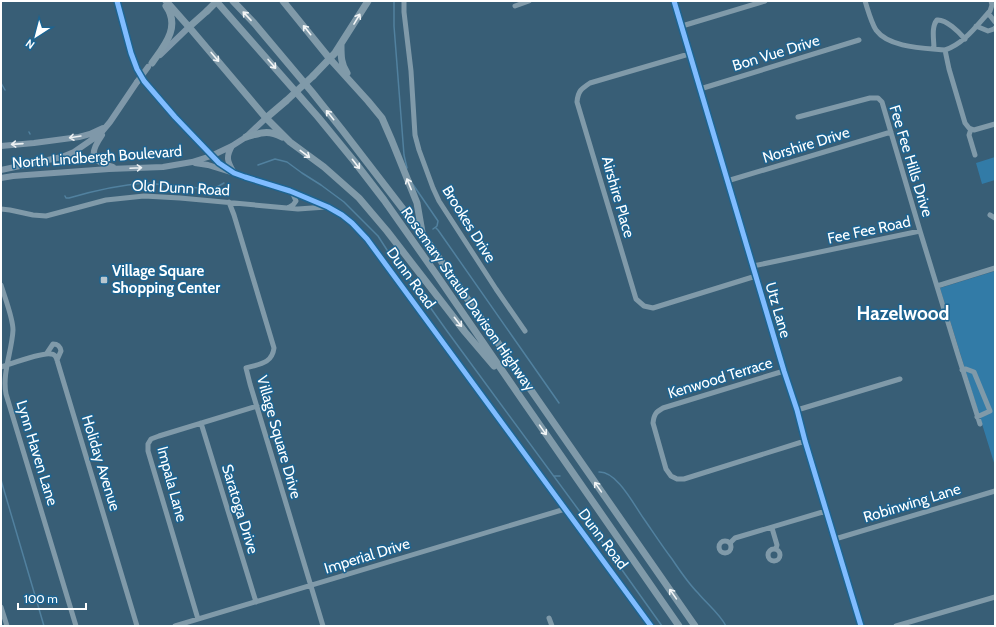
<svg xmlns="http://www.w3.org/2000/svg" width="996" height="627" font-family="Cabin,sans-serif">
<style>
.green{fill:#327ba7}
.lines{fill:none;stroke-linecap:round;stroke-linejoin:round}
.stream{stroke:#51819f;stroke-width:1.5}
.minor{stroke:#809aa9;stroke-width:5}
.major{stroke:#7f98a9;stroke-width:6}
.highway{stroke:#809aa9;stroke-width:7}
.major-bridge{stroke:#7f98a9;stroke-width:6}
.highway-bridge{stroke:#809aa9;stroke-width:7}
.cycleway-casing{stroke:#1d6491;stroke-width:8}
.cycleway{stroke:#80bcff;stroke-width:5}
.oneway{stroke:#f2f5f6}
.oneway2{stroke:#ecf0f2}
.poi-dot{fill:#b9c7cf;stroke:#1d6491;stroke-width:1.5}
.labels{text-anchor:middle;dominant-baseline:central;stroke-width:3;stroke-linejoin:round;paint-order:stroke}
.street-label{font-size:15px;fill:#fff;stroke:#1d6491}
.poi-label{font-size:15px;font-weight:bold;fill:#fff;stroke:#1d6491;text-anchor:start}
.district-label{font-size:19px;font-weight:bold;fill:#fff;stroke:#1d6491}
</style>
<rect width="100%" height="100%" fill="#385e76"/>
<path class="green" d="M995,157V180L982,184L976,163Z
M995,271V466L940,288Z"/>
<g class="lines">
<path class="stream" d="M394,1V26L404,155L407,168
M1,83L5,90
M29,132L30,134
M258,165L275,159L287,162L302,173L321,185L344,202L378,236L387,250L415,286L447,331L600,539L662,626
M412,183L438,221L437,226L433,229
M65,196L66,198H69C93,191 119,185 145,183L210,189L217,187L224,183
M436,228L438,230L445,240L559,403
M599,472C617,471 634,505 644,519C653,532 662,546 672,559C680,571 688,583 698,593C707,604 719,613 726,626
M554,476H560
M1,480L44,626"/>
<path class="minor" d="M117,1L131,53L137,69L144,81L175,117L219,163L234,173L245,177L290,191L328,207L342,215L352,223L367,239L651,626
M404,1V12L411,71L415,135L419,150L433,188L439,201L496,289L525,331
M674,1L784,371L797,410L805,441L861,626
M865,1C868,10 871,22 876,30C889,48 925,48 945,50
M991,1L992,5L990,11C977,25 964,44 945,50L949,69L965,123L969,128L974,130L995,124
M515,6L529,1
M988,13L995,22
M682,26L765,1
M976,26L988,31L994,29L995,28
M934,49C934,40 931,27 937,20C946,19 959,32 965,39
M689,54L590,83C581,89 578,91 577,102L636,299L644,306L653,308L756,276
M700,89L859,40
M798,117L870,98H878L882,102L920,231L958,355L980,424
M971,129L969,135L975,155
M727,181L891,132
M229,202L234,215L274,348C272,364 259,364 246,368L250,384L323,626
M288,208L293,205L296,201L293,194L291,192
M1,209L10,210L33,215L46,216L106,200L144,196L180,198L298,209L326,207
M990,215L995,218
M753,266L920,231
M1,285C5,298 13,318 13,330C12,351 2,373 6,394L76,626
M937,286L995,268
M47,353L53,344C58,344 60,346 61,351L57,360
M1,367C11,364 42,352 51,354C54,354 56,356 57,360L137,626
M962,370L966,369L974,372L990,411L977,417
M784,371L663,408C656,412 654,414 653,423L666,469L671,476L677,479H684L805,441
M797,410L900,379
M201,423L256,602
M772,528L777,545L776,549
M835,539L995,491
M719 547a6 6 0 1 1 12 0a6 6 0 1 1-12 0Z
M730,543L735,538L826,511
M768 555a6 6 0 1 1 12 0a6 6 0 1 1-12 0Z
M1,607L7,626
M549,618L552,626
M198,619L148,451V444L151,439L159,436L257,406
M175,626L565,509
M896,626L995,597"/>
<path class="major" d="M160,55L189,27
M102,135C89,154 90,161 113,167
M1,146L34,143L79,137L90,134L103,128
M232,146C225,158 228,162 234,173
M195,163L208,165L234,173
M1,170L62,157L74,152L100,134L110,122L137,82
M1,178L13,176L109,169L163,167L192,162L211,156L232,146L246,137L266,118"/>
<path class="highway" d="M166,1L189,27L266,118L290,142L324,167L359,198L387,231L465,332L494,366
M216,1L318,117L354,161L384,200L436,274L521,398L679,626
M233,1L254,23L312,92L343,131L423,235L695,626
M283,1L330,59L368,101L382,118L392,141L417,203L422,232
M189,27L207,11
M341,45C341,56 341,64 347,73
M152,63C164,46 181,27 166,6
M313,76L335,53L368,1
M266,118L286,101
M246,137C261,133 267,129 282,137"/>
<path class="major-bridge" d="M137,82L148,67"/>
<path class="highway-bridge" d="M207,11L217,1
M286,101L313,76"/>
<g class="cycleway-casing">
<path id="cycleway" d="M117,1L131,53L137,69L144,81L175,117L219,163L234,173L245,177L290,191L328,207L342,215L352,223L367,239L651,626
M674,1L784,371L797,410L805,441L861,626"/>
</g>
<use href="#cycleway" class="cycleway"/>
</g>
<defs><path id="oneway-shaft" d="M-6 0H5M1.5-3L5.5 0L1.5 3" fill="none" stroke-width="1.6" stroke-linecap="round" stroke-linejoin="round"/></defs>
<g class="oneway">
<use href="#oneway-shaft" transform="translate(247 16) rotate(-133)"/>
<use href="#oneway-shaft" transform="translate(357 19) rotate(-59)"/>
<use href="#oneway-shaft" transform="translate(307 30) rotate(-129)"/>
<use href="#oneway-shaft" transform="translate(215 57) rotate(50)"/>
<use href="#oneway-shaft" transform="translate(272 64) rotate(49)"/>
<use href="#oneway-shaft" transform="translate(330 115) rotate(-129)"/>
<use href="#oneway-shaft" transform="translate(305 154) rotate(37)"/>
<use href="#oneway-shaft" transform="translate(356 164) rotate(52)"/>
<use href="#oneway-shaft" transform="translate(409 184) rotate(-112)"/>
<use href="#oneway-shaft" transform="translate(458 322) rotate(52)"/>
<use href="#oneway-shaft" transform="translate(543 430) rotate(55)"/>
<use href="#oneway-shaft" transform="translate(598 487) rotate(-125)"/>
<use href="#oneway-shaft" transform="translate(673 594) rotate(-125)"/>
</g>
<g class="oneway2">
<use href="#oneway-shaft" transform="translate(75 137) rotate(171)"/>
<use href="#oneway-shaft" transform="translate(17 144) rotate(176)"/>
<use href="#oneway-shaft" transform="translate(136 168) rotate(-3)"/>
</g>
<rect class="poi-dot" x="100" y="276" width="8" height="8" rx="2"/>
<g class="labels">
<g class="street-label">
<text transform="translate(776 53) rotate(-17)">Bon Vue Drive</text>
<text transform="translate(806 145) rotate(-17)">Norshire Drive</text>
<text transform="translate(97 157) rotate(-4)">North Lindbergh Boulevard</text>
<text transform="translate(911 161) rotate(73)">Fee Fee Hills Drive</text>
<text transform="translate(181 188) rotate(3)">Old Dunn Road</text>
<text transform="translate(618 197) rotate(74)">Airshire Place</text>
<text transform="translate(469 224) rotate(58)">Brookes Drive</text>
<text transform="translate(869 230) rotate(-12)">Fee Fee Road</text>
<text transform="translate(411 278) rotate(54)">Dunn Road</text>
<text transform="translate(468 299) rotate(55)">Rosemary Straub Davison Highway</text>
<text transform="translate(778 310) rotate(74)">Utz Lane</text>
<text transform="translate(720 378) rotate(-17)">Kenwood Terrace</text>
<text transform="translate(279 437) rotate(74)">Village Square Drive</text>
<text transform="translate(37 453) rotate(73)">Lynn Haven Lane</text>
<text transform="translate(101 463) rotate(73)">Holiday Avenue</text>
<text transform="translate(172 484) rotate(75)">Impala Lane</text>
<text transform="translate(912 503) rotate(-17)">Robinwing Lane</text>
<text transform="translate(240 509) rotate(73)">Saratoga Drive</text>
<text transform="translate(603 539) rotate(53)">Dunn Road</text>
<text transform="translate(367 556) rotate(-17)">Imperial Drive</text>
</g>
<g class="poi-label">
<text x="112" y="271">Village Square<tspan x="112" dy="17">Shopping Center</tspan></text>
</g>
<g class="district-label">
<text x="903" y="313">Hazelwood</text>
</g>
</g>
<rect width="996" height="627" fill="none" stroke="#ffffff" stroke-width="4"/>
<g transform="translate(36 36) rotate(216)" stroke="#1d6491" stroke-width="3" paint-order="stroke">
<path d="M0-3L7 15L0 10L-7 15Z" fill="#ffffff"/>
<text y="-6" font-size="11" font-weight="bold" text-anchor="middle" fill="#ffffff">N</text>
</g>
<path d="M18 603v6h68v-6" fill="none" stroke="#ffffff" stroke-width="2"/>
<text x="24" y="603" font-size="12" fill="#ffffff" stroke="#1d6491" stroke-width="3" paint-order="stroke">100 m</text>
</svg>
